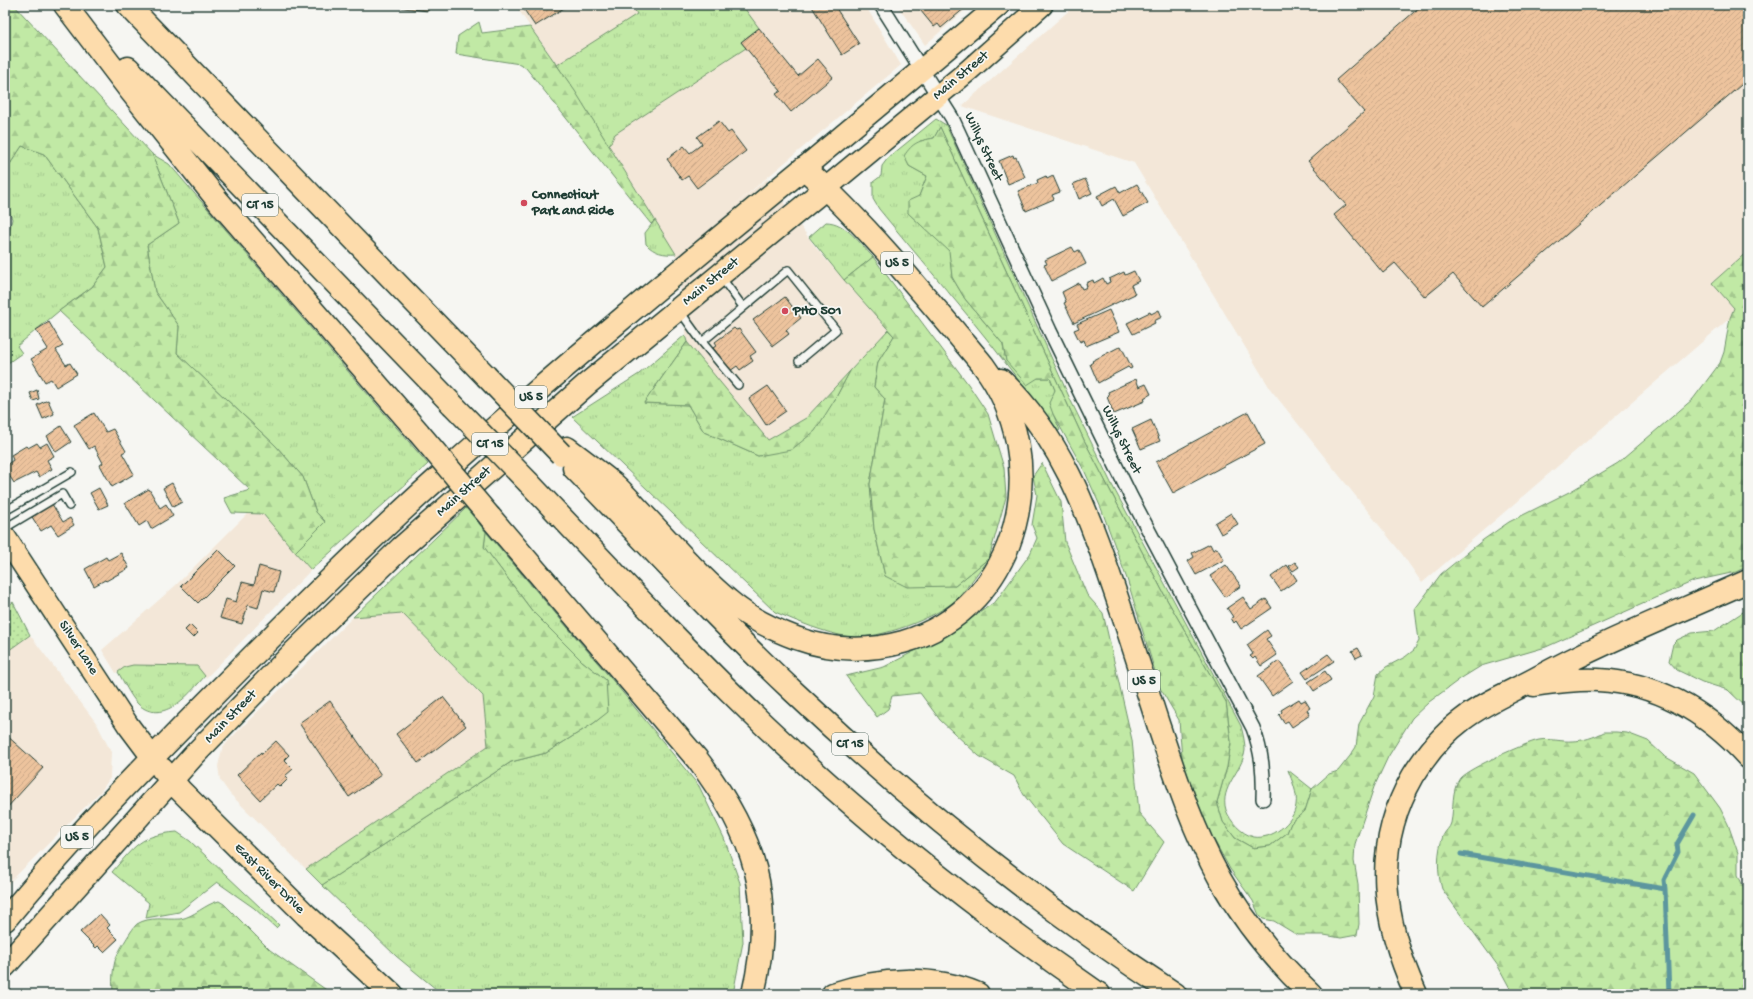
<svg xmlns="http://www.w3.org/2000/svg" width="1753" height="999" font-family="'Gochi Hand',sans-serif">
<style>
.built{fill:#f3e7d8}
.grass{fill:url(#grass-tufts);stroke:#70936c}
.forest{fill:url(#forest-firs);stroke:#70936c}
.park{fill:url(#park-dots);stroke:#70936c}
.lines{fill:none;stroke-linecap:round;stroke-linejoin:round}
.stream{stroke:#5c969e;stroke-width:5}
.building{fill:url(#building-hatch);stroke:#1f3d34}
.service-casing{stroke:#1f3d34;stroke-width:10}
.minor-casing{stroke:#1f3d34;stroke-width:16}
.primary-casing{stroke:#1f3d34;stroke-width:24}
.trunk-casing{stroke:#1f3d34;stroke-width:25}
.motorway-casing{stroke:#1f3d34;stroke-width:25}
.service{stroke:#f6f6f2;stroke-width:7}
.minor{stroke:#f6f6f2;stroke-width:13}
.primary{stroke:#fddcac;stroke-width:21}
.trunk{stroke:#fddcac;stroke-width:22}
.motorway{stroke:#fddcac;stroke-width:22}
.motorway-bridge-casing{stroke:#1f3d34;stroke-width:25;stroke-linecap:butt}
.motorway-bridge{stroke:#fddcac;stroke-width:22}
.poi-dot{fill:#d1495b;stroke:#f6f6f2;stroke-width:1.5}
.labels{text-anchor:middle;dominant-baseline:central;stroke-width:3.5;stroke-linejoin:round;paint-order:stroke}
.shield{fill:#f6f6f2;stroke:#60746d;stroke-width:1}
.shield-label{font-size:13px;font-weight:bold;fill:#1f3d34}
.street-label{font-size:14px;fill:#1f3d34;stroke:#f6f6f2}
.poi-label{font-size:14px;font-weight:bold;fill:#1f3d34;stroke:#f6f6f2;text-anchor:start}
</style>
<defs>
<pattern id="grass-tufts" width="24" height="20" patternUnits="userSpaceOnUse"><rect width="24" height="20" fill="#c1e9a5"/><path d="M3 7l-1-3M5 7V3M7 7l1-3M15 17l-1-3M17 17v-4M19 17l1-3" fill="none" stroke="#a5c98f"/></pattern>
<pattern id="forest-firs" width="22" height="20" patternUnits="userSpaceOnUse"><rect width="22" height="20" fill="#c1e9a5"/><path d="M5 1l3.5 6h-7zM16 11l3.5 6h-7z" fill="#a5c98f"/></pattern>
<pattern id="park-dots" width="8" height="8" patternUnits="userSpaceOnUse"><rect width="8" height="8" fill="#c1e9a5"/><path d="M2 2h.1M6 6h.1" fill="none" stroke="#a5c98f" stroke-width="1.8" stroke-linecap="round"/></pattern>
<pattern id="building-hatch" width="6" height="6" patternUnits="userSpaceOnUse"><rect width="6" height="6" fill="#edc39d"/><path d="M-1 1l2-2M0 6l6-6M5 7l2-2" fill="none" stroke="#cba888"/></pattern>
</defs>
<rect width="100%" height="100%" fill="#f6f6f2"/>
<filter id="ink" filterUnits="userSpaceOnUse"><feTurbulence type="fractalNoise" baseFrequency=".025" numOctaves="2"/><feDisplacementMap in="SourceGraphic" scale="8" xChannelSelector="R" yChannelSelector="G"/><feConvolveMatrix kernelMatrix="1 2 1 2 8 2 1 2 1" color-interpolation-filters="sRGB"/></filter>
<g filter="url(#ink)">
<path class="built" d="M515,5H865L901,65L732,207L767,179L816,248L888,330L806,418L768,440L687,342L676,254L575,91Z
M897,5H971L925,45Z
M1075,5H1748V251L1712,283L1734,308L1730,318L1422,583L1402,554L1271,390L1134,163L962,106Z
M247,514H263L311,570L206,678L197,666L125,667L116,673L102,650L176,585Z
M402,613L483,697L488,746L306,869L230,794L220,780L218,766L222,749L230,739L353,617Z
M30,635L97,724L111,752L110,778L101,791L7,885V875L5,873V653Z"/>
<path class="grass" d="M632,5H742L759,28L741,42L746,48L615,134L609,146L557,65L637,14Z
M936,119L946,125L1071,401L1112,485L1241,726C1243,734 1245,742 1245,750C1243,771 1219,787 1226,810C1230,821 1241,834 1254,837C1271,840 1294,823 1296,805C1298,793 1292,781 1288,770L1312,789L1305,811L1291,823L1287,833L1270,846L1253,848L1235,838L1223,822L1217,802L1227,767L1231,742L1226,702L1166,598L1084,440L940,127L934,138L920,141L909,166L927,176L919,196L908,213L950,251L952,277L965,299L1003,344L1006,361L1038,378H1050L1055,390L1053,414L1060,430L1055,433C1004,353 939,283 879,209L873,199V182L881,176L882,166L888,158Z
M22,146L44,154L98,228L107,267L92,287L59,311L17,346L22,353L5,365V249L12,219L5,199V167L10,164Z
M152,154L169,164L428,464L311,570L295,552L325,521L316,512L303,477L276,446L177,353L179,326L155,292L147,245L179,223Z
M655,220L676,254C664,255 654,253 646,244L645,233Z
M826,222C846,222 860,244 873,257L844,280L809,237Z
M888,330L894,336L878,362L874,387L885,399L870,484L874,529L885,576L955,586L989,558C979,570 970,585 959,597C940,617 878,640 850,637C824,633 799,622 775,612L572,417L639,374L685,335L687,342L644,403L688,405L704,432L758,456L834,401L850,371Z
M486,532L614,682L699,786L724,838L740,883L743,942L733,994H442L396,956L322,885L511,762L546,753L594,723L607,712L606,680L582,661L533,612L484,547Z
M133,665L197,666L205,676C190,693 163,727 138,704C130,696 124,682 118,672L125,667Z
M177,832L190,841L279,925L276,928L254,908L217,882L179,912L146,918L149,903L112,872C135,846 140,835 177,832Z"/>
<path class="forest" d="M5,5H14L152,154L179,223L147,245L155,292L179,326L177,353L276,446L303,477L316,512L325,522L295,552L263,514L232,513L224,498L250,490L59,311L92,287L107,267L98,228L44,154L22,146L10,164L5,167Z
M479,22L482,33L530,27L575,91L655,220L651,224L526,68L520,64L456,54L458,36Z
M940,127L1084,440L1166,598L1226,702L1231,742L1227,767L1217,802L1223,822L1235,838L1253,848L1270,846L1287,833L1291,823L1305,811L1312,789L1329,774L1338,771L1350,756L1356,747L1359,724L1374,696L1378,674L1386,667L1405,657L1414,650L1419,641L1415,609L1441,574L1483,540L1509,522L1571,491L1618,463L1693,399L1720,363L1724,352L1730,318L1734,308L1712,283L1748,251V566L1736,572L1694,581L1546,647L1481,666L1460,679L1429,702L1412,718L1388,757L1374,787L1355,844L1354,861L1358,884L1359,924L1357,935L1341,938L1324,935H1297L1274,921L1263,919L1259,915L1253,901L1230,869L1210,833L1195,796L1182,759L1179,720L1160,688L1127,579L1101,508L1085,472L1053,414L1049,403L1055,390L1050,378H1038L1027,385L1006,361L1003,344L965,299L952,277L949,251L908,213V201L919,196L927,176L909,166L904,156C913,142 919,141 934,138Z
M873,257L968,384L988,414L1004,468L1006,497L989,558L955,586L907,587L885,576L874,529L870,484L885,399L874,387L878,362L894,336L844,280Z
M687,342L768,440L806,418L850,371L834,401L815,431L791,450L758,456L704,432L688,405L644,403Z
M1042,463L1061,502L1065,542L1087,595L1103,613L1132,740L1139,813L1164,842L1134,891L1063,844L1024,795L1014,776L979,756L940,720L920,693L892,696L888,709L877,717L846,676L884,667L955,630L996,601L1030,554L1037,538L1032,525L1037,495L1033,476Z
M466,508L486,532L484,547L533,612L582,661L606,680L608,712L594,723L546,753L511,762L322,885L306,869L488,746L483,696L402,613L353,617Z
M1748,611V709L1728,690L1702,682L1677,670L1669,661L1673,644L1677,640L1692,633L1714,631L1743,612Z
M1604,732H1616L1627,733L1648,741L1664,756L1694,773L1720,808L1728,824L1738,853V875L1748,897V994H1513L1498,966L1442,889C1437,872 1437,853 1443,836C1445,831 1450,828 1451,823C1454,809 1451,790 1460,778C1469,768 1525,743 1539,740C1550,738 1562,742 1572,741C1583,741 1595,737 1604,732Z
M219,901L224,904L270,950L332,994H114C111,987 113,965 116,958C118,952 133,927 137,924C150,916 165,920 180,919C194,917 205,904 219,901Z"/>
<path class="park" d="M13,602L30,635L5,653V608Z"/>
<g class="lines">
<path class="stream" d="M1461,854L1665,889L1669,994
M1665,889L1664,880L1678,852L1677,844L1694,815"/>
</g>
<path class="building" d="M380,5H429L428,11Z
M529,5H569L535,26L523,8Z
M811,5H834L859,44L842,55Z
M916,5H964L966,7L941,28L938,24L934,27Z
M1422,5H1748V79L1482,307L1453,274L1425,297L1395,263L1383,273L1334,215L1346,205L1308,161L1364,112L1336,80Z
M759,28L798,76L818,59L833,77L791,112L776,94L781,91L741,42Z
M719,121L728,133L731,131L746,151L697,188L688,176L682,180L667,159L684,146L690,153L702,144L697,137Z
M1013,155L1014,158L1016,157L1025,177L1008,184L999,161Z
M1046,176L1047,179L1053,176L1060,192L1052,195L1054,199L1026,211L1018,191L1038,183L1037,180Z
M1085,179L1092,193L1079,199L1073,184Z
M1137,184L1148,203L1123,216L1114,199L1102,206L1097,196L1116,186L1120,193Z
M1072,247L1075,252L1079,250L1086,264L1052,281L1044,265L1047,264L1045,260Z
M1134,271L1139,281L1131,285L1135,294L1074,323L1064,303L1066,302L1062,292L1079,283L1082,289L1087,287L1086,283L1093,280L1094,283L1103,278L1106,284L1110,282L1109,279L1124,272L1125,275Z
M785,297L801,318L786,330L789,334L773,346L753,320Z
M1109,310L1119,332L1086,346L1084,340L1080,342L1074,330L1079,328L1077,324Z
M1159,310L1162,317L1154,321L1155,323L1133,334L1127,323L1150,312L1151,314Z
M49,322L63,346L56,350L66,365L70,363L77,374L56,387L51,379L45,382L31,359L48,349L36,330Z
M734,328L736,330L739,329L756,352L750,356L753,361L740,370L737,366L730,371L713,348L717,345L715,342Z
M1121,346L1132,368L1130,369L1128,367L1098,383L1090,364L1093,362L1092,361Z
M1136,379L1139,387L1146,384L1151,394L1144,398L1145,401L1114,414L1107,397L1109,395L1108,392Z
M768,386L786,411L766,425L749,399Z
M37,390L39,399L33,401L30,393Z
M48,400L54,414L43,419L37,405Z
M1248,412L1265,444L1173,493L1156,462Z
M94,413L106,432L113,429L126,451L122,453L134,474L112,487L100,465L103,463L94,446L89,449L74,425Z
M7,415L11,422L5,425V416Z
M1151,420L1160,441L1141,449L1132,429Z
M61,426L71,442L56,452L47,436Z
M37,443L40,447L47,443L54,456L47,460L52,469L39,477L36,472L14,483L5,469V466L13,460L11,455L26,446L28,448Z
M172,483L182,502L173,507L163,488Z
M99,488L108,505L99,509L90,493Z
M149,489L160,508L166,504L173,516L151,529L147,521L139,526L125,503Z
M52,504L63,522L70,518L74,525L58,535L51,525L41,531L32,517Z
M1231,513L1238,524L1221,534L1215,523Z
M1210,544L1213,550L1217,548L1224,560L1196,575L1188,561L1194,557L1192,553Z
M218,549L235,566L198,603L181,586Z
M121,553L129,568L106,581L105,580L94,586L85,569L106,557L108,560Z
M1295,562L1299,567L1293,571L1289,566Z
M1226,565L1241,586L1225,597L1210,576Z
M1287,565L1297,580L1281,591L1271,577Z
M259,566L279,572L274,592L263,589L258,608L248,605L242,624L220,618L226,599L236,602L242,582L254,585Z
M1243,597L1251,609L1266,599L1272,608L1241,629L1236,621L1234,623L1231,618L1233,617L1227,608Z
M190,625L198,633L193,638L185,630Z
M1267,630L1271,636L1266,639L1277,655L1261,666L1255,657L1253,659L1250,656L1253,654L1247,645Z
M1358,648L1362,655L1356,658L1352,651Z
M1328,654L1334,661L1307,679L1302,672Z
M1279,661L1293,681L1272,696L1258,676Z
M1325,671L1331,680L1314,691L1308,682Z
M443,697L466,726L418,763L396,734Z
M1299,699L1301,702L1305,700L1310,708L1307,710L1310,715L1292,727L1288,721L1284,723L1279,715L1282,712L1281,710Z
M330,701L381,775L349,797L299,723Z
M5,734L43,768L5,810Z
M276,741L289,755L284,760L293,769L285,776L288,779L280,787L277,784L260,800L237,775L261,752L262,754Z
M100,914L110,925L107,928L118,939L104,952L98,946L96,948L80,932Z"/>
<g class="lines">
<g class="service-casing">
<path id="service" d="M721,277L743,307
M679,310L702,342L788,270L836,330L799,361
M702,342L738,385
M5,511L72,472
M5,528L62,494L69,506"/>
</g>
<g class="minor-casing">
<path id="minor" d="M881,5L952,118L1050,331L1131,497L1253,728C1262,752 1264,773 1263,799"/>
</g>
<g class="primary-casing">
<path id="primary" d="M804,168L999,5
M826,188L969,70L1042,5
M5,537L128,725L152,757"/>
</g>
<g class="trunk-casing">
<path id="trunk" d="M162,769L180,790L306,915L392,994
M5,920C71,840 143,767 216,693C293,615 371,537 454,464C568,362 686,265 804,168
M5,966L196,753L293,653L401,548L587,384L826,188"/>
</g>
<g class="motorway-casing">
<path id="motorway" d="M65,5L129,89L219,202L419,433
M128,5L486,376
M128,68L452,404
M1001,380C1059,435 1087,509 1112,583C1129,632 1144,681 1160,730C1177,781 1194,832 1220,879C1244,922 1276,961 1311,994
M567,448C583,460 599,472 615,485C625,494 634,505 643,514C670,542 698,576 728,600C747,617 772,629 796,638C832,651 867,652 903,642C1023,607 1054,459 983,365C926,297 870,228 804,168
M574,468C647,543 718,621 794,692C912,804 1039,905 1175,994
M529,483C606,564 682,646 763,724C867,823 981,913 1099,994
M490,517L697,759C755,835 776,899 753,994
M1534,685C1555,682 1576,679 1598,680C1659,683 1708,713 1748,757
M833,994C880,978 932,975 978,994
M1416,994C1383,921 1371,849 1413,776C1426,755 1442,735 1462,720C1485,702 1511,692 1535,679C1604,641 1677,613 1748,581"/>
</g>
<use href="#service" class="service"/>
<use href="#minor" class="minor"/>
<use href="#primary" class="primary"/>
<use href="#trunk" class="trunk"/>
<use href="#motorway" class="motorway"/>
<g class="motorway-bridge-casing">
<path id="motorway-bridge" d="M486,376L561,454
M452,404L529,483
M419,433L490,517"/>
</g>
<use href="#motorway-bridge" class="motorway-bridge"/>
</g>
</g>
<g class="poi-dot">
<circle cx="524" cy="203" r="4"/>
<circle cx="785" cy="311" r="4"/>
</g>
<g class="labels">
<g class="shield">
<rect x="242" y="194" width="36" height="22" rx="3"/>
<rect x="881" y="252" width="32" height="22" rx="3"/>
<rect x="515" y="386" width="32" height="22" rx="3"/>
<rect x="472" y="433" width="36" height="22" rx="3"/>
<rect x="1128" y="670" width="32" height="22" rx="3"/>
<rect x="832" y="733" width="36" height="22" rx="3"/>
<rect x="61" y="826" width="32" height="22" rx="3"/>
</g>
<g class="shield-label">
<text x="260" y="205">CT 15</text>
<text x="897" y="263">US 5</text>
<text x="531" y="397">US 5</text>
<text x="490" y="444">CT 15</text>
<text x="1144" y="681">US 5</text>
<text x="850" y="744">CT 15</text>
<text x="77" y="837">US 5</text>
</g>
<g class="street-label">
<text transform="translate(961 76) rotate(-40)">Main Street</text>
<text transform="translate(983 147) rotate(65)">Willys Street</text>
<text transform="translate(711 282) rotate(-39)">Main Street</text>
<text transform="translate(1121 440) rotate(64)">Willys Street</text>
<text transform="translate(464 492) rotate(-42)">Main Street</text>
<text transform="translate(78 648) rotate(57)">Silver Lane</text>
<text transform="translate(231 717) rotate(-46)">Main Street</text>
<text transform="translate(269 879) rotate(45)">East River Drive</text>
</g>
<g class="poi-label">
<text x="532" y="195">Connecticut<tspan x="532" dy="16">Park and Ride</tspan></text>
<text x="793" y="311">PHO 501</text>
</g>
</g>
<rect width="1753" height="999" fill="none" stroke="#f6f6f2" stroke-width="20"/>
<rect x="10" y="10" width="1733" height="979" fill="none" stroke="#1f3d34" stroke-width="1.5" filter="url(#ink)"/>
</svg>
